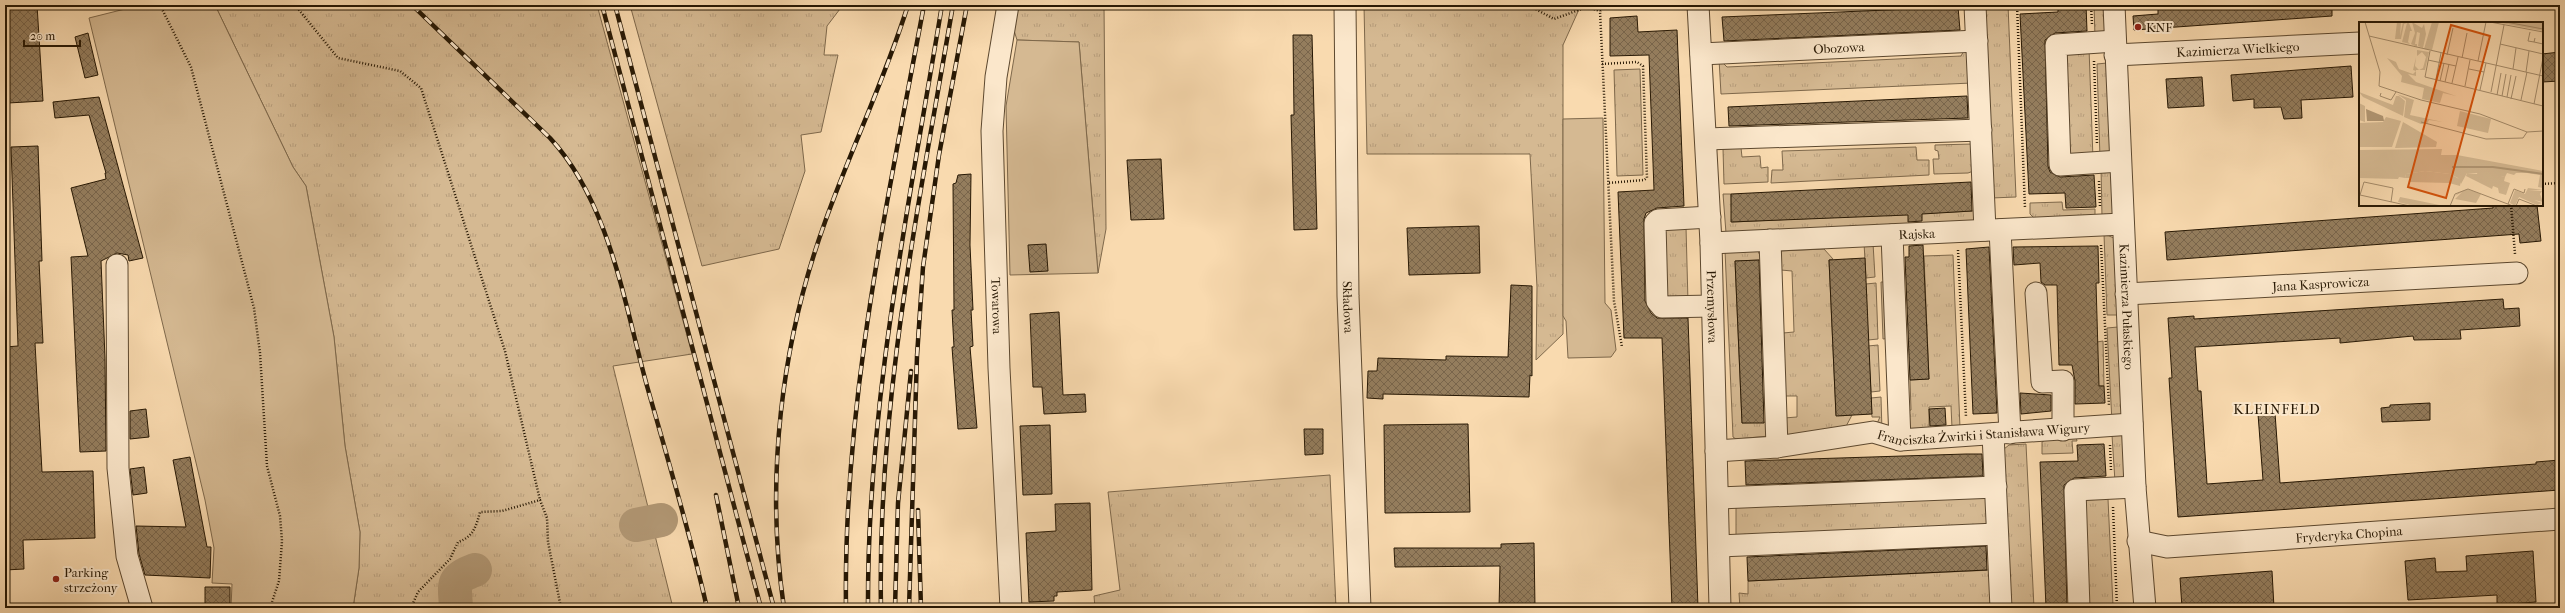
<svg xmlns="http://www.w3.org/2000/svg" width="2565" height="613" font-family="'IM FELL French Canon',serif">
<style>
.grass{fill:url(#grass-tufts);stroke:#7e684b}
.garden{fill:#d5b992;stroke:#7e684b}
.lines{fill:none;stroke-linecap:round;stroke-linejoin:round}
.river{stroke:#b29875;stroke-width:34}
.building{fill:url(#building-cross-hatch);stroke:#271804}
.minor-casing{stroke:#5c482f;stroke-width:23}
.path{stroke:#271804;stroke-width:2.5;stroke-dasharray:1 2;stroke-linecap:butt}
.minor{stroke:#fbe7cb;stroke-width:21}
.rail-casing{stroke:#271804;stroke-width:4.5}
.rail{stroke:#fbe7cb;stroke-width:3;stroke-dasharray:9;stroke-linecap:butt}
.poi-dot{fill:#8f2418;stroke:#fbe7cb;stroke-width:1.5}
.labels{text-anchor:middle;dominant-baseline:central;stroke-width:4;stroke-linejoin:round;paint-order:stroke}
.poi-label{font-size:13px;fill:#271804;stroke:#fbe7cb;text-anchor:start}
.street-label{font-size:13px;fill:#271804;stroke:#fbe7cb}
.neighbourhood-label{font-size:14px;letter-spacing:1px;fill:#271804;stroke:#fbe7cb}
.inset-river{fill:none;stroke:#b29875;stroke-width:2}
.inset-road{fill:none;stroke:#a58c6b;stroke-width:1}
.view{fill:#d5520b;fill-opacity:0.15;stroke:#d5520b;stroke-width:2}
.inset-edge{fill:none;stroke:#271804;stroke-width:2}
</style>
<defs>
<pattern id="grass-tufts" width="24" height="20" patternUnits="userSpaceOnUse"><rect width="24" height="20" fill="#d5b992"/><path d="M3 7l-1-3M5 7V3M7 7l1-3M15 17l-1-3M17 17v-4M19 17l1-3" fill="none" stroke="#b79e7c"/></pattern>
<pattern id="building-cross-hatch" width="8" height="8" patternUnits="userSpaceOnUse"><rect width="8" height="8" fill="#947d5d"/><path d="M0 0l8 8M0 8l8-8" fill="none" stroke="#79654b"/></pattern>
</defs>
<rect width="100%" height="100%" fill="#f9daaf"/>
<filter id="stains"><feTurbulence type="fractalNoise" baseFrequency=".005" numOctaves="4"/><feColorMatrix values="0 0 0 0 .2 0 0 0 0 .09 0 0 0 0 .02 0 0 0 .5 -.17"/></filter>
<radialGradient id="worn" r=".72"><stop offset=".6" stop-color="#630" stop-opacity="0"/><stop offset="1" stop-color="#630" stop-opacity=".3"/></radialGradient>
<path class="grass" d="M215,5H597L692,354L613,366L673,608H353L359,568L360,532L345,446L334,337L306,186L293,167Z
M630,5H843L827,26L824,55H838L821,132L801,135L805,171L779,249L702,266Z
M1006,5H1104L1106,229L1098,273L1079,42L1017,40Z
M1364,5H1581L1563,45V334L1536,360L1537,287L1530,154H1367Z
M1982,5H2008L2016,197L1991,198Z
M2094,5H2105V36L2095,37Z
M1966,47L1972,83L1721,94L1719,59L1727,67L1961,56Z
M2089,48L2093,159L2065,160L2061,49Z
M2107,63L2112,158H2100L2097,64Z
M1640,69L1643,175L1617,176L1614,70Z
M1972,144L1976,170L1968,173L1934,174L1933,159H1939L1938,151L1935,150V145Z
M1916,147L1917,160H1929V175L1771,183L1772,170H1783L1782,151Z
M1741,148L1742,157L1760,156L1761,168L1768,167V182L1724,184L1723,149Z
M2101,167H2112L2114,210L2111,215L2102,217Z
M1723,194H1731L1732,222L1975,211V221L1726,233Z
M2062,202L2063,210L2095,209V218L2036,220L2030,214V203Z
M1666,226L1686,227L1688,302H1668L1661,232Z
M2104,234L2114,238L2118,315H2107Z
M1864,243H1873L1875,277L1866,278Z
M1757,249L1762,260L1735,261L1742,423L1769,422V436L1736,439L1733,437L1725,250Z
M1824,249L1833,259L1829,260L1836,415H1852L1842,434L1785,436L1784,418L1797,417V396H1785L1783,333L1794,332L1792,271L1781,270L1780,251Z
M1953,255L1960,428H1952L1951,406L1929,407V430L1910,429L1903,412L1911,410L1910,380L1929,379L1924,256Z
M1881,282H1888L1890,338L1883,339Z
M1876,283L1878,339L1868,340L1866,284Z
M2118,327L2124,413L2112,422L2107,328Z
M2103,341L2104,386H2086L2097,342Z
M1878,345L1880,391L1871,392L1868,346Z
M1881,397L1882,432H1873L1880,417H1872L1871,398Z
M2124,434L2126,481L2115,482L2112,435Z
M2076,437L2077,441H2072L2073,453L2042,454V442L2047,439Z
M2026,444L2034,608H2009L2004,449L2009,445Z
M1330,475L1336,608H1095L1094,596L1120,590L1108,492Z
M1982,494L1989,498L1991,526L1736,542V506Z
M2108,499L2113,606H2087L2084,500Z
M1993,570L1994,608H1740L1739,593L1748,594V581Z"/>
<path class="garden" d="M141,5H215L293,167L306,186L334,337L345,446L360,532L359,568L353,608H231L232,584L212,583L214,548L205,500L89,18Z
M1017,40L1079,42L1098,273L1010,275L1006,106Z
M1603,118L1605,303L1611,310L1616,350L1611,357L1568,358L1566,321L1563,316V119Z"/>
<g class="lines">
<path class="river" d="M636,525L661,520
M456,608C455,584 450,579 475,570"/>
</g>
<path class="building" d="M5,5H37L43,101L8,103Z
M2058,5H2086L2087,31L2055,33L2045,40L2048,166L2050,172L2060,177L2094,175L2096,207L2066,208L2065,193L2029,194L2020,14L2058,12Z
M2163,5H2332V16L2134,30L2133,16L2158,14V8H2163Z
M1958,7L1960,30L1724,41L1722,17Z
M1637,16L1638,32L1677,30L1684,206L1657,208L1646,213L1644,219L1645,301L1651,313L1657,318H1688L1698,608H1672L1662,338H1624L1618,192L1654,190L1649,55L1610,56V18Z
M88,33L98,75L85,78L75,37Z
M1293,35H1312L1317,229L1294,230L1291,115H1294Z
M2560,52V81L2542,82V54Z
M2351,66L2353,97L2301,100L2302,118L2284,119L2281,107L2254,108V99L2233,101L2231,75Z
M2202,77L2204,106L2168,108L2166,79Z
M1967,96L1968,118L1729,126L1728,107Z
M99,97L143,258L129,261L128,255L117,253L101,261L105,358L106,451L80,452L71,257L88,256L71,188L106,179L105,173H106L89,115L55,118L53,102Z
M38,146L42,261H39L43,343H35L42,472L93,471L95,538L23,540L24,569L5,570V347L18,346L11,147Z
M1161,159L1164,219L1131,220L1127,160Z
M971,174L970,245L973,310H971L973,346L970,347L977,428L958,429L952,347H954L952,310H954L953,184L956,183L958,175Z
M1971,182L1972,211L1922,214V221L1908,222V215L1731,222V194Z
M2493,205H2537L2541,241L2520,243L2519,234L2167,260L2165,232L2493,208Z
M1479,226L1480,273L1409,275L1407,228Z
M1046,244L1048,271L1030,272L1028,245Z
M1923,245L1929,379L1910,380L1905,257H1909V246Z
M2098,246L2099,283H2096L2099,386H2104L2105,403L2075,404V381L2072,365H2059L2057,285H2045L2041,282L2040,263L2014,265L2013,247Z
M1989,247L1997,413L1973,414L1966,249Z
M1865,258L1872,414L1836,416L1829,260Z
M1759,260L1764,423H1742L1735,261Z
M1511,285L1532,286V376L1530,375L1529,397L1383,394V399L1367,398L1368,371H1377L1378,358L1446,360V356L1508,357Z
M2503,299L2504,309L2519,308L2520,326L2460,330L2461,339L2414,340L2413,336L2340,343V338L2195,347L2198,391H2201L2207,484L2263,480L2258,414L2275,413L2280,483L2536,464V462L2560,460V490L2178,517L2169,378H2172L2168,318L2194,316V319Z
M1059,312L1063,395L1085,394L1086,412L1044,414L1042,387H1033L1030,314Z
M2020,393L2051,395V411L2021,414Z
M2430,403V420L2382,422L2381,408L2390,407V405Z
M1945,408L1946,425L1930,426L1929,409Z
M146,409L149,437L130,439V411Z
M1468,424L1470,512L1385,513L1384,425Z
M1050,425L1052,494L1023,495L1020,426Z
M1304,429H1323V454L1305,455Z
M2104,444L2106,476L2074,478L2064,485L2067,608H2046L2040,462L2078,461L2077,445Z
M1966,454H1982L1983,476L1746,485L1745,461Z
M190,457L207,547H211L210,578L145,575L139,554L136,526L186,527L173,460Z
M144,467L147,493L133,495L130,469Z
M1090,503L1092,590L1057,592V596H1054V601L1029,602L1026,533L1056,531L1055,504Z
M1534,543L1535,608H1499L1500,566L1395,567L1394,548H1501V544Z
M1986,546L1987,570L1748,581L1747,557Z
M2533,551L2536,602L2497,605V595L2408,600L2405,561L2435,558L2436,572L2467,571L2466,556Z
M2272,571L2274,608H2182L2180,578Z
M205,587H230V608H205Z"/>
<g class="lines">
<g class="minor-casing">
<g id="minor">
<path id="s1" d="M1008,5L996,77L992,131L999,368L1011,608"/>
<path id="s2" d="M1345,5L1348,296L1360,608"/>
<path id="s3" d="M1698,5L1711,243L1720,608"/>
<path d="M1975,5L1985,230"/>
<path id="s4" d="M2114,5L2135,487L2145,608"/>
<path d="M2115,41L2056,45L2060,165L2120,161"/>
<path id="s5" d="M1701,54L1977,41"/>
<path id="s6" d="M2115,55L2360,43"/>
<path d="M1706,139L1981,130"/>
<path d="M1710,217L1658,220L1655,223L1657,301L1662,307L1712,306"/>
<path d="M2000,230L2010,433"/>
<path d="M1892,235L1900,440"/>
<path d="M1770,240L1777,447"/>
<path id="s7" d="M1711,243L2123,224"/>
<path d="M117,265L118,468L127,556L142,608"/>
<path d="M2036,293L2042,382L2063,381V430"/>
<path id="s8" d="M2126,294L2517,273"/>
<path d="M1993,434L2001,608"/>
<path id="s9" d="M1716,451L1777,447L1873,432L1900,440L2132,424"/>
<path d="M1719,498L1996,487"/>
<path id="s10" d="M2138,541L2167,547L2560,519"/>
<path d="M1719,546L1997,534"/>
<path d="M2079,608L2075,490L2135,487"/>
</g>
</g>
<path class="path" d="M160,5L191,67L254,308L260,353L267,466L280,516L282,541L279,581L270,608
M295,5L338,58L400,71L421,88L505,351L540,500
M1528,5L1554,19L1587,7L1600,11
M1617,5L1605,6L1600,11L1614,301L1622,347
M2017,5L2025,208
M2091,5L2092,24
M2094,61L2097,144
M1602,64L1637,62L1643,66L1647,178L1644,180L1608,183
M2099,181L2100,206
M2542,184L2560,183
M2511,205L2515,254
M2101,245L2109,406
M1958,250L1966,417
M2110,445L2111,470
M2113,507L2117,608
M411,608L418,592L450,559L458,542C473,537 476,527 480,512L502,511L540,500L547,518L548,542L561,608"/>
<use href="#minor" class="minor"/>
<g class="rail-casing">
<path id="rail" d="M412,5L550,138C610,203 624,303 647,386C668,460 690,533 707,608
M602,5L761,608
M615,5L774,608
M716,495L739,608
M918,510L921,608
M784,608C765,480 781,343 825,222C851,149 885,79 908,5
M846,608C843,404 887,204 924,5
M868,608C867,405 909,205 942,5
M881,608C877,405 919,204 953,5
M895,608L898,503L911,371
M909,608L917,356L923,267L939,155L967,5"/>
</g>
<use href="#rail" class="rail"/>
</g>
<g class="poi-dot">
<circle cx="2138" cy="27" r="4"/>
<circle cx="56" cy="579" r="4"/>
</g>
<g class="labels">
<g class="poi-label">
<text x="2146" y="27">KNF</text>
<text x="64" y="572">Parking<tspan x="64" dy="15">strzeżony</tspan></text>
</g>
<g class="street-label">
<text stroke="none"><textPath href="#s5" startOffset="138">Obozowa</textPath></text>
<text stroke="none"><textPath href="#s6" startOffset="123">Kazimierza Wielkiego</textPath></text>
<text stroke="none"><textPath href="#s7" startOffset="206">Rajska</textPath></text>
<text stroke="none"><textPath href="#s8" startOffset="195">Jana Kasprowicza</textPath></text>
<text stroke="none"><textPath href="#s1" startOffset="302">Towarowa</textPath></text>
<text stroke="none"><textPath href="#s3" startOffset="302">Przemysłowa</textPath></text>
<text stroke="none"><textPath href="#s2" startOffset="302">Składowa</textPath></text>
<text stroke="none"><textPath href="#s4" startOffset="302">Kazimierza Pułaskiego</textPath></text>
<text stroke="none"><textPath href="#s9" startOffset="270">Franciszka Żwirki i Stanisława Wigury</textPath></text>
<text stroke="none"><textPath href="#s10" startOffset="212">Fryderyka Chopina</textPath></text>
</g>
<g class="neighbourhood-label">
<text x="2277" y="409">KLEINFELD</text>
</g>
</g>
<g transform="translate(2359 22)">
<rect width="184" height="184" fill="#f9daaf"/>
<path d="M38,0H42L41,14L44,0L50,1L53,9H51L49,20L51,22L43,20L48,1L45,2L42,17H36ZM53,0L63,6L65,2L67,12L64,26L59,24L61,11L58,10L56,22H58V25L52,22L56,11ZM73,0H80L73,28L65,27ZM137,0H184V9ZM58,28L70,30L66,48H57V54L49,52L57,60L97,74L84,71L81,81L63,77L65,66L42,60L43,54L28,36L37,40L40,47L54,52L57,49L54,48L57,35L56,44L60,48L64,46L67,35L63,30L58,34ZM0,70L34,83L37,74H40L46,79L44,94L4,75ZM38,72L55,78L51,93L84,100L70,98L68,102H62L45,95L47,78ZM0,81L6,84V100L0,98ZM101,89L132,97L129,111L98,104ZM27,95L42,99L33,125H0V101L24,100ZM44,100L78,120L77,125L36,126ZM83,127L82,133H98L184,149V166L179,165L181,153L168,151H157L155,153L148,151L146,155L141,154V151H108L102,162L99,156L91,152L66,149L47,152L46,156L40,155L39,157L0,156V128ZM169,166L184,168L170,169H183L181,172L184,180L175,178L183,181L178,183L160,175L156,184L151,181L156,168L166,172ZM108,167L122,172L117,181L96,177L103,170L96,174L99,171ZM41,175L56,178L85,184H55L39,180Z" fill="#d5b992"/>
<path d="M66,149L91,152L102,158L101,164L90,161L51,160V156H46L47,152ZM119,149L141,150L142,154L146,155L145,159L151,161L147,173L140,171L139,166L134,164L133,167L107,154L108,151L118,152Z" fill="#d5b992"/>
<path d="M7,87L24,94L25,99H8Z" fill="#b29875"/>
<path class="inset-river" d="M93,145H134L184,152"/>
<path class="inset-road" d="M6,0L21,50L20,64L62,78L121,92L168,110L184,109M131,0L184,10M147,0L184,7M171,10L169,19L175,20M10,14L184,54M176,16L175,20L184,22M141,22L184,32M71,29L66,55L184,84M88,33L94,6M103,36L108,11M69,38L97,44M119,39L127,0M110,47L125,50M154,47L157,26M167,50L170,29M77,57L82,31M81,59L85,41M86,60L90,42M93,61L99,35M106,64L111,38M121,68L127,41M132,70L145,3M22,71L21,74L32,78L37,70M138,73L142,51M143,74L147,52M148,75L152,53M152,77L157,54M162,78L168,50M175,82L184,36M62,100L127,117L164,116L168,110M1,173L5,160L34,166L32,180M1,173L51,184M149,182L155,167L165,171L166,167M91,184L96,172L109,167L154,184M157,184L160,177L178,184"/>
<path class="view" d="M92,3L131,14L87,176L49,165Z"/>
<rect width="184" height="184" class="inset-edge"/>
</g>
<rect width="2565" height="613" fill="none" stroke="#f9daaf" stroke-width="20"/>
<rect x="6" y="6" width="2553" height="601" fill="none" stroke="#271804" stroke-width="2"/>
<rect x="10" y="10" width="2545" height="593" fill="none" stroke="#271804"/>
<path d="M24 40v6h56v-6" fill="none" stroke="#271804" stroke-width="2"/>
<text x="30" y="40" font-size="12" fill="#271804" stroke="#fbe7cb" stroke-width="3" paint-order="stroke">20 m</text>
<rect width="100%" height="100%" filter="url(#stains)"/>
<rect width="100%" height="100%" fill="url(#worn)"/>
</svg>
